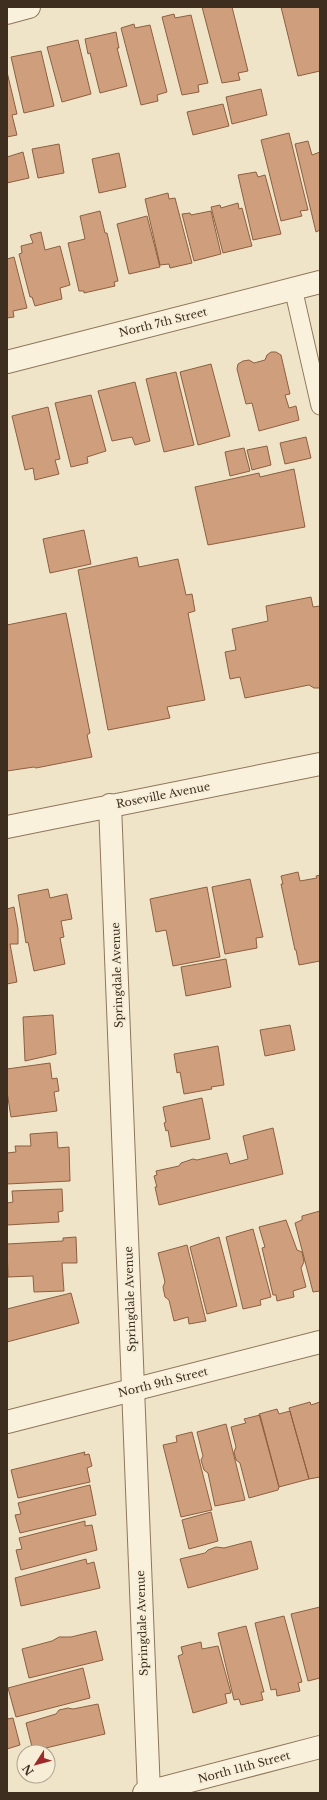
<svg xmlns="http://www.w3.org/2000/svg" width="327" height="1800" font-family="'Libre Baskerville',serif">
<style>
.building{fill:#cf9f7d;stroke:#8d5f41}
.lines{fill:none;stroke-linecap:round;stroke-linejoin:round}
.service-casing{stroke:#8d765c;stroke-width:19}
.minor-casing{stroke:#8d765c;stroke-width:24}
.tertiary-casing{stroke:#8d765c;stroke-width:24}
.service{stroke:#faf1dc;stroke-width:17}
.minor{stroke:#faf1dc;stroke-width:22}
.tertiary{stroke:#faf1dc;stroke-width:22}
.labels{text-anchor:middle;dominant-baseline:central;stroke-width:3.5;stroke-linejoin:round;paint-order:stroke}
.street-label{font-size:11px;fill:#3d2e20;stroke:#f7eed8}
</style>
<rect width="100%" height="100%" fill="#f0e4c8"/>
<path class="building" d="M202,7H232L248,71L238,73L240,80L222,83Z
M281,7H320V71L298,76Z
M174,14L175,18L191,15L208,83L198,85L199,92L182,95L162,17Z
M134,24L135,28L150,25L167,92L157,95L158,101L141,105L121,28Z
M116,32L119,48H117L127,86L100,93L90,53L88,54L85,39Z
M78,40L91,94L62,102L47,47Z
M41,51L54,106L24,113L11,57Z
M7,72L17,114L12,115L17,135L7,137Z
M261,89L267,115L232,124L226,97Z
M223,104L229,126L193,135L187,112Z
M289,133L308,210L300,211L302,216L281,221L261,140Z
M308,141L312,155L320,152V230L316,232L295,144Z
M59,144L64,173L38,178L32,149Z
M23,152L29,178L7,183V157Z
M119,153L126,187L99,193L92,159Z
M256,172L258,177L265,175L281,234L253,240L238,175Z
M168,193L169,199L175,198L192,263L170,268L169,264L160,265L145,199Z
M238,203L239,209L242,208L252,246L223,253L211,207L220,205L221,208Z
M100,211L105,233H107L118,281L114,282L115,286L84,293V291H79L68,243L85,239L80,216Z
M211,211L221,254L194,261L182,214L190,213L191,215Z
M147,216L160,267L129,274L117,224Z
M41,232L45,250L60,246L70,285L60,288L62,299L35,306L32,297H30L19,254L22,253L21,246L33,243L30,235Z
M14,257L27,308L13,311L14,317L7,318V259Z
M271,352H276L281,355L290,394L285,395L289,408L296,406L299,420L259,431L252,403L246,404L237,369L238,364L243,361L249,360L254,363L265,360L267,355Z
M211,364L230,436L198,445L180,372Z
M176,372L194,445L164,452L146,379Z
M135,382L150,441L135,445L132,437L112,441L98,391Z
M91,395L106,451L87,457L88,463L71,467L55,403Z
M48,407L60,459L55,460L59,474L35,480L33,468L25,470L12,416Z
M306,437L311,458L285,464L280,443Z
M267,446L271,465L252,470L247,450Z
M244,448L250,471L230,476L225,452Z
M294,469L305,527L208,545L195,487L259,473L260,477Z
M84,530L91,564L50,573L43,539Z
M137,557L139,567L178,559L186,595L192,594L195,611L188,613L205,700L167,707L170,718L108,730L78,570Z
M311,597L313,607L320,606V688H314L309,685L245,698L240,677L230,679L225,652L236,650L232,629L268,621L266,606Z
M66,613L90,733L87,735L92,757L36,768L34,767L7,771V625Z
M298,872L300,881L317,878L316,876L320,875V961L299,965L296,950H295L281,884H283L281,876Z
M250,879L263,937L256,938L257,948L225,954L212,887Z
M207,887L220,957L173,966L166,930L156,932L150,899Z
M48,889L50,898L67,894L72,919L61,921L64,937L60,938L65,964L34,971L28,942L26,943L18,895Z
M14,907L18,929V944H10L17,982L7,984V909Z
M226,959L231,987L186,996L181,967Z
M53,1015L56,1054L25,1061L23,1017Z
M290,1025L295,1050L265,1056L260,1030Z
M218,1046L224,1085L211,1087L212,1089L184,1094L180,1072L177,1073L174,1054Z
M50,1063L52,1079L57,1078L59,1091L54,1092L57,1111L11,1117L7,1092V1069Z
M202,1098L210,1139L171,1147L168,1130L166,1131L164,1123L166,1122L163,1107Z
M273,1128L283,1174L159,1205L155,1187H157L154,1176L157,1175L156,1171L179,1166L181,1163L193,1159L197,1160L227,1153L230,1164L248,1159L243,1136Z
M57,1132L58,1148L69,1147L70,1181L7,1184V1153L16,1152L15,1146H31L30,1134Z
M62,1189L63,1211L58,1212L59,1222L7,1225V1203L13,1202L12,1191Z
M320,1211V1291L313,1292L295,1223L302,1220V1216Z
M286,1220L297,1250L302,1252L304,1262L301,1268L306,1287L293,1291L294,1297L277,1301L276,1295H273L262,1248L265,1247L259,1227Z
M253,1229L271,1297L260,1300L261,1305L243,1309L226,1237Z
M76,1237L77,1263H62L64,1291L34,1292L33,1276L8,1277L7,1244L63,1241V1238Z
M219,1237L237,1306L207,1314L190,1247Z
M187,1245L206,1321L189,1324L188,1317L174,1321L169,1300L165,1297L163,1287L165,1282L158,1253Z
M71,1293L79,1323L7,1342V1309Z
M310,1402L311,1405L320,1402V1477L309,1479L289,1408Z
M277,1409L279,1414L290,1411L309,1479L279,1487L259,1414Z
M260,1415L279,1487L278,1490L249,1498L240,1463L236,1460L234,1452L236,1447L231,1427L246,1423L244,1419Z
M226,1424L245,1500L215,1506L208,1473L204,1470L201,1460L203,1456L197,1432Z
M192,1432L212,1510L181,1517L163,1445L177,1442L176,1436Z
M85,1452L84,1455L89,1454L92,1466L87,1468L90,1482L18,1498L11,1470Z
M90,1485L96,1515L20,1533L15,1515L21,1514L18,1503Z
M211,1512L218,1541L189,1549L182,1520Z
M85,1521V1526L92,1525L97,1550L21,1570L16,1550L22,1549L19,1538Z
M251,1541L258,1569L188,1588L180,1559L205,1553L208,1550L216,1547L224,1548Z
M86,1559L87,1564L94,1562L100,1588L21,1606L15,1578Z
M320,1607V1678L308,1681L291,1614Z
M284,1616L302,1682L298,1683L300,1691L277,1696L276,1689L271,1690L255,1623Z
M246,1626L264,1692H261L263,1700L241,1705L239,1699L234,1700L218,1633Z
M96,1631L103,1660L29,1678L22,1649L52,1641L59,1637H71Z
M201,1642L202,1649L218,1646L231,1693L225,1694L227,1703L193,1713L178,1656L183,1654L181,1647Z
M83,1668L90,1698L16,1717L8,1688Z
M98,1704L105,1734L33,1751L26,1723L56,1714L59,1710L68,1708L73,1709Z
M13,1718L20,1745L7,1749V1719Z"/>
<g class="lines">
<g class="service-casing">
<path id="service" d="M293,288L320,406"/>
</g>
<g class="minor-casing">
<path id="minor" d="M7,13L29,7
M7,362L320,282
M7,1422L320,1342
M144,1793L320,1747"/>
</g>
<g class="tertiary-casing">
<path id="tertiary" d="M110,805L149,1793
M7,827L320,764"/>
</g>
<use href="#service" class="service"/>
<use href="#minor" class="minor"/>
<use href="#tertiary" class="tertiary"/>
</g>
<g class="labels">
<g class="street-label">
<text transform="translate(163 322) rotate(-14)">North 7th Street</text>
<text transform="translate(163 795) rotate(-11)">Roseville Avenue</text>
<text transform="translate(117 975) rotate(-92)">Springdale Avenue</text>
<text transform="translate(130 1299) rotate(-92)">Springdale Avenue</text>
<text transform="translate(163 1382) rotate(-14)">North 9th Street</text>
<text transform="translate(142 1623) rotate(-92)">Springdale Avenue</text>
<text transform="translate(244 1767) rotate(-15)">North 11th Street</text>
</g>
</g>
<rect width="327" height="1800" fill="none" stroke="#3d2e20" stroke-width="16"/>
<g transform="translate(36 1764) rotate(234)"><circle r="19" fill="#f7eed8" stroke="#ada18e"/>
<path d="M0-3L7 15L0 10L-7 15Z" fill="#9e2a2b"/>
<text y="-6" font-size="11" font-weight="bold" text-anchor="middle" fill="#3d2e20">N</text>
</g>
</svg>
